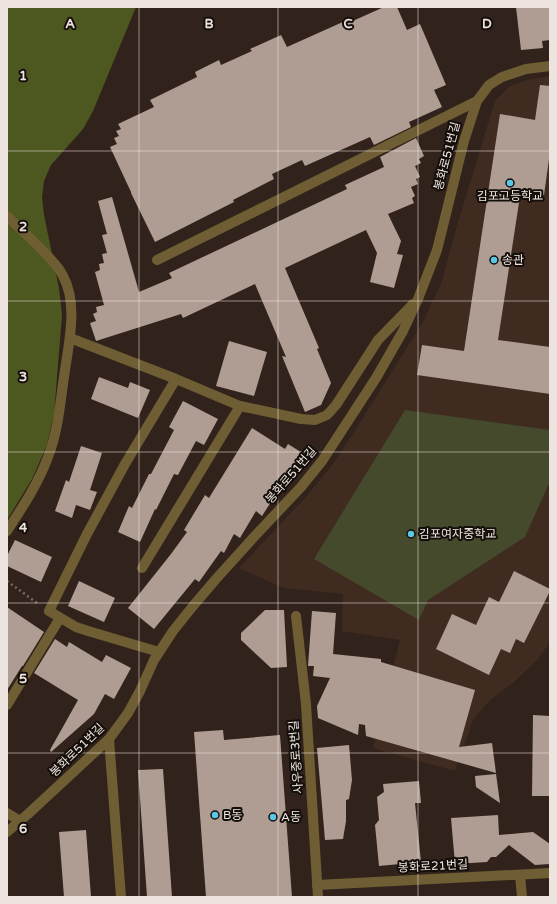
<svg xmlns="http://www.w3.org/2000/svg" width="557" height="904" font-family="'Varela Round','Noto Sans KR',sans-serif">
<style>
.built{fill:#3f2b20}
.green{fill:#444a2b}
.forest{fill:#4d5720}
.building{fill:#af9d93}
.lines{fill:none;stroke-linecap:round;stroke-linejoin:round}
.path{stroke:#776a63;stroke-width:2.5;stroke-dasharray:2 3;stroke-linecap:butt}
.service{stroke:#6f5e34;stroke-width:10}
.minor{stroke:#6f5e34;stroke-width:10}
.grid{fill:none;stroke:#eee4df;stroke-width:1;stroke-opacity:0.55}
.poi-dot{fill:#5bc7e7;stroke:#140e0a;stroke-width:1.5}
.labels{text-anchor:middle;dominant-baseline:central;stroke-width:4;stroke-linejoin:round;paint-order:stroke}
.street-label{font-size:12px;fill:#eee4df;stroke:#140e0a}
.poi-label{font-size:12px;fill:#eee4df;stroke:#140e0a;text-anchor:start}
.grid-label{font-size:13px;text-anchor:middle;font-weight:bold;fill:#eee4df;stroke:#140e0a;stroke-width:4;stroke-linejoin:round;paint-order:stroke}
</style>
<rect width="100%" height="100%" fill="#31231b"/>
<path class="built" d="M550,76V642L538,659L513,683L490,700L473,720L455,771L373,748L400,640L342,631L343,594L284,588L239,568L304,499L333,464L354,432L423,322L441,284L456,229L495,101L510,86L526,80Z"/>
<path class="green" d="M405,410L550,430V481L525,537L428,600L419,620L314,559Z"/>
<path class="forest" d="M7,7H136L93,111L83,129L51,165L44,181L42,197L44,215L59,288L62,315L54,414L47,445L32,479L7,520Z"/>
<path class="building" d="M384,7H397L407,30L420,24L446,85L434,90L442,107L409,122L411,127L374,145L370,137L305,166L302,160L272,174L274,179L233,200L234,202L155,242L131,193V192L110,147L117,144L114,138L119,136L116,131L121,129L118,124L154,107L150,100L197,77L195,72L219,60L221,65L252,51L250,49L281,35L287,47L345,21L346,24Z
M516,7H550V40L542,41L543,48L521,50Z
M540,85L550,86V152L544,195L532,193L531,198L520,196L498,340L550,347V394L417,375L422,345L464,351L500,114L535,120Z
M416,138L424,156L419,159L421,163L415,166L420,177L416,179L418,184L411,187L415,196L412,198L414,203L388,214L401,241L397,254L403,255L394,288L370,282L377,253L366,230L285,268L319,348L317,349L331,383L321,405L305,412L282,356L286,357L255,284L183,318L181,314L96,341L90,323L96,321L93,314L97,312L96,307L104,305L95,272L100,270L99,264L104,263L102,254L107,253L102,235L107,234L98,201L112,197L139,292L172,278L169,273L347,189L345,185L384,167L380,157Z
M229,341L267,352L254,396L216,386Z
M99,377L128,388L130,382L150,390L138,418L91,399Z
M183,401L218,419L204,445L196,441L178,475L174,474L156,510L155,509L140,542L118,532L129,506L132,508L149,474H151L174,430L169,427Z
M252,428L285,449L288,444L304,454L286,484L283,483L262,516L256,511L240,538L234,534L224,553L221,551L199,582L195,579L154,629L128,608L171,554L187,532L184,530L205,495L209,498Z
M81,446L102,453L90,490L97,492L90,510L76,505L72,518L55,511L66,480L69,482Z
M15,540L52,557L41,582L7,566V556Z
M514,571L550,589V591L524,643L516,639L510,653L501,649L489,675L436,649L452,614L476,625L489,597L499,602Z
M79,581L115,598L104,622L68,606Z
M7,607L44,632L23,666H22L7,690Z
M265,610H284L287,667L271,668L241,640V633Z
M312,611L336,613L333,654L381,659V662L475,690L459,747L492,743L496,773L366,736L365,725L359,724L358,735L318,718L317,706L330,678L313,676L314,666H308Z
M55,639L67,647L69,642L102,662L106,655L131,668L114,699L105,694L94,714L51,752L50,750L78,700L34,673Z
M533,715L550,716V796H532Z
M223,730L224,740L280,735L292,897H206L194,732Z
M349,745L352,780L349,799L346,800V821L343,839L325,840L317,748Z
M163,769L172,897H147L138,770Z
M496,774L500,803L476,787L475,776Z
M419,781L421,803H415L421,862L379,866L375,825L379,820L377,797L384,792L383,784Z
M498,815L499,835L533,832L550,844V864L535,865L509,845L496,857H491L487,862L455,864L451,818Z
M86,830L91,897H64L59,832Z"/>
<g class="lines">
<path class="path" d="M7,581L37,603"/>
<path class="service" d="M7,216C20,229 34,241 46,254C52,261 59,267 63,276C79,305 68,346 64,377C60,404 58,432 48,457C38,484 22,508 7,531
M157,260L477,101
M70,338L176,379L240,406L301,419L315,420L327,415L336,405L378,340L413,304
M142,568L240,406
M296,616L306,704L318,897
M159,652L88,631L76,627L49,611L87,534L125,464L176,379
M7,705L60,618
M109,739L121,897
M7,813L20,821
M7,832L28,814L109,739L128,713L140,691L154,660L173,631L193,606L216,579L253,538L301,487L322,461L376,378L403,331L418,299L437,250L464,141L477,101L489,85L502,77L526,69L550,66
M520,875L522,897"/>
<path class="minor" d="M317,885L550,873"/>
</g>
<path class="grid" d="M139,7V897M278,7V897M418,7V897M7,151H550M7,301H550M7,452H550M7,603H550M7,753H550"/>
<g class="poi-dot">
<circle cx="510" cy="183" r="4"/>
<circle cx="494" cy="260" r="4"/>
<circle cx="411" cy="534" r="4"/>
<circle cx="215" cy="815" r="4"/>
<circle cx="273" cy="817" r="4"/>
</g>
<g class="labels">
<g class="street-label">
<text transform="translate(447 156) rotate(-75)">봉화로51번길</text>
<text transform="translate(291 475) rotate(-49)">봉화로51번길</text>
<text transform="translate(77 750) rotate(-44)">봉화로51번길</text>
<text transform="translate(296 757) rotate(-94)">사우중로3번길</text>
<text transform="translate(433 866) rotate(-3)">봉화로21번길</text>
</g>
<g class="poi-label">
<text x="510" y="196" text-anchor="middle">김포고등학교</text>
<text x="502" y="260">송관</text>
<text x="419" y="534">김포여자중학교</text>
<text x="223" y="815">B동</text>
<text x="281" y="817">A동</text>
</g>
</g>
<g class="grid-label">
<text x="70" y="28">A</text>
<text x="209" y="28">B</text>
<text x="348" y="28">C</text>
<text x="487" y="28">D</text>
<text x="23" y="80">1</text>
<text x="23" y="231">2</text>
<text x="23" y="381">3</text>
<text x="23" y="532">4</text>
<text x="23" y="683">5</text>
<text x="23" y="833">6</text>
</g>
<rect width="557" height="904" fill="none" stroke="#eee4df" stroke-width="16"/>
</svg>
